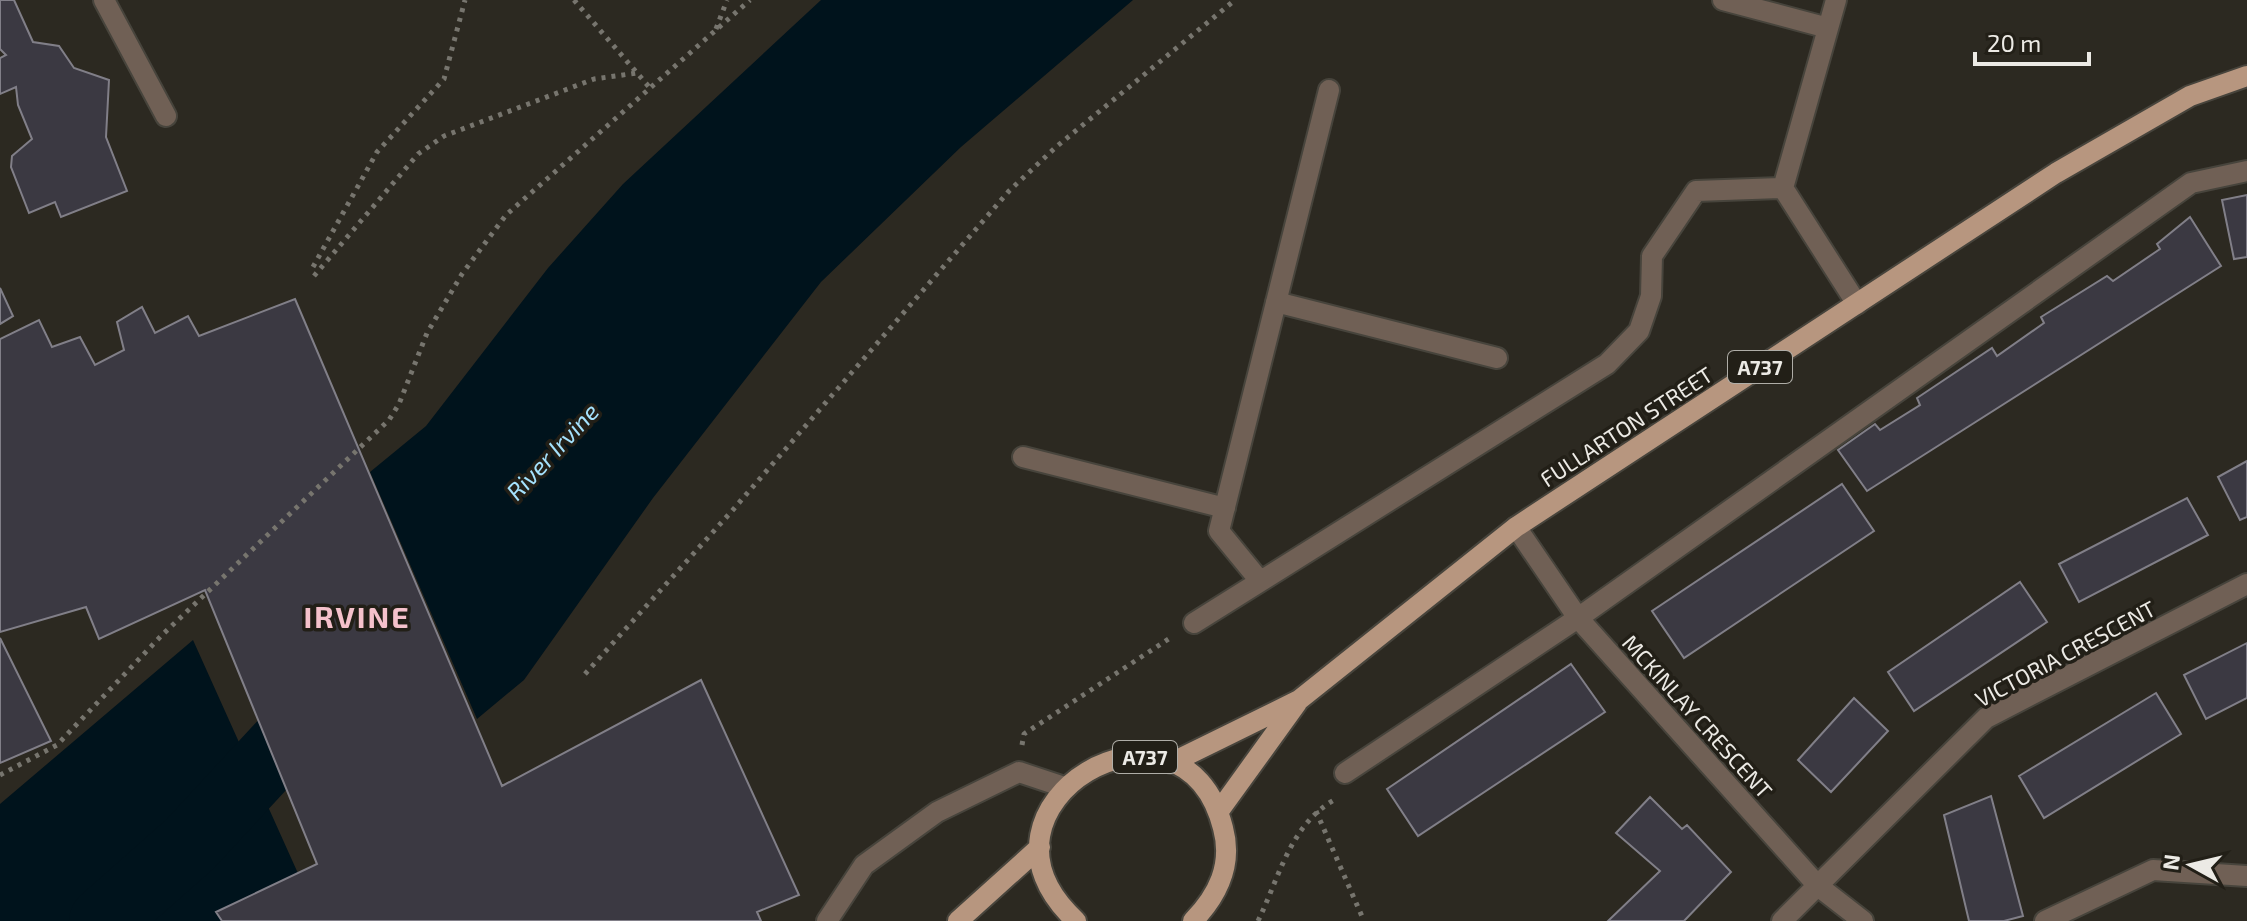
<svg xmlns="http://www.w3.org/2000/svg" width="2247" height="921" font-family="'Exo 2',sans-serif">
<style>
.water{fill:#00131c}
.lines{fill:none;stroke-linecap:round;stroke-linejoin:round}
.river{stroke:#00131c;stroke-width:68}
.building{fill:#3b3942;stroke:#817f88;stroke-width:2}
.minor-casing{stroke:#47443c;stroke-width:24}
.major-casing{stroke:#47443c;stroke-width:24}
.path{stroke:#77756e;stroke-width:5;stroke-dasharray:4 6;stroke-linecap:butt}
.minor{stroke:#706055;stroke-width:20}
.major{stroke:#b7967f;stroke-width:20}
.labels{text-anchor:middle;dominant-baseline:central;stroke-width:7;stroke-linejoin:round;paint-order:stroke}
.shield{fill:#221f17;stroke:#afada7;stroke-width:2}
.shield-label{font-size:20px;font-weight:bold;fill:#eceae5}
.street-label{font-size:22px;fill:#eceae5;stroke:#221f17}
.water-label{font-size:24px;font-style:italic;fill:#a5e2fd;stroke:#221f17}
.district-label{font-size:30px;font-weight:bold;letter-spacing:2px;fill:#f5c1cb;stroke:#221f17}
</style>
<rect width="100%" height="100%" fill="#2c2921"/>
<path class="water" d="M821,0H1133L961,147L821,282L653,498L524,680L477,719L370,472L426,426L548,268L623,184Z
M193,640L301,880L230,921H0V804Z"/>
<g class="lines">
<path class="river" d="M103,921L190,844L336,686"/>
</g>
<path class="building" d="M0,0H14L33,42L59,46L74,68L109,80L106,137L127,191L61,217L55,202L29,213L11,167L12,156L32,139L18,105L16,87L0,94V58L6,55L0,49Z
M2247,195V257L2234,259L2222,200Z
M2190,217L2221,266L1867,491L1838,450L1875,424L1880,430L1920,405L1917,398L1992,348L1997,356L2044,323L2041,317L2107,276L2113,281L2160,249L2157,244Z
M0,288L13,316L0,324Z
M295,299L502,786L701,680L799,895L757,912L761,921H222L216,912L317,864L205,590L99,639L86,607L0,632V339L39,320L52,347L80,337L95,365L124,350L117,322L142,307L155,333L188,316L199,336Z
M2247,461V517L2240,520L2218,477Z
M1842,484L1874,531L1684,658L1652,611Z
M2187,498L2208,535L2079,602L2059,564Z
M2020,582L2047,622L1914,711L1888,672Z
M0,638L51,741L0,763Z
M2247,643V698L2206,719L2184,675Z
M1571,664L1605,712L1418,836L1387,789Z
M2156,693L2181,734L2044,818L2019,776Z
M1854,698L1888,731L1831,792L1798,760Z
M1991,796L2023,916L2004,921H1969L1944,815Z
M1650,797L1682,829L1687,825L1731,872L1684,921H1608L1660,871L1616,833Z"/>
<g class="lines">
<g class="minor-casing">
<path id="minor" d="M104,0L166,116
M1723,0L1828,28
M1783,188L1836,0
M1276,302L1497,358
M1023,457L1225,508
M1516,527L1578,618L1818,886L1863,921
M1260,581L1219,531L1329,90
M1194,623L1607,364L1639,331L1651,296L1652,256L1696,191L1783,188L1857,304
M1345,773L1578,618L2191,183L2247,171
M827,921L864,865L937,812L1019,772L1064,787
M1782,921L1986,718L2247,584
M2045,921L2153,870L2247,876"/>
</g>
<g class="major-casing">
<path id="major" d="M1171,763L1299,700L1516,527L2056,173L2190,96L2247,76
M1219,811L1297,703
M958,921L1040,847
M1076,921C950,805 1183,670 1223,828C1233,865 1218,895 1193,921"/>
</g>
<path class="path" d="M574,0L650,88
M716,29L727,0
M313,267L377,152L444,79L465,0
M314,276L418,154L444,136L594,79L637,73
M585,674L731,512L1009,191L1056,147L1235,0
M1022,745L1024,734L1170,638
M0,775L57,745L162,635L389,420L399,404L427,333L462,274L506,215L750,0
M1316,811L1364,921
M1258,921C1279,878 1290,825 1334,800"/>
<use href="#minor" class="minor"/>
<use href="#major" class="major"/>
</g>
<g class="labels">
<g class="shield">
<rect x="1728" y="351" width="64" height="32" rx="6"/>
<rect x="1113" y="741" width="64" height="32" rx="6"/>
</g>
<g class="shield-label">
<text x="1760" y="367">A737</text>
<text x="1145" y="757">A737</text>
</g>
<g class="street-label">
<text transform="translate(1626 426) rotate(-33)">FULLARTON STREET</text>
<text transform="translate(2065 653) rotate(-28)">VICTORIA CRESCENT</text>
<text transform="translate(1698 716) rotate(48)">MCKINLAY CRESCENT</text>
</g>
<g class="water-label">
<text transform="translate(552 451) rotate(-47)">River Irvine</text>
</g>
<g class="district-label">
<text x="357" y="616">IRVINE</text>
</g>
</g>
<g transform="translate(2191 865) rotate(278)" stroke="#221f17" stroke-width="6" paint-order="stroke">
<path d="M0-6L14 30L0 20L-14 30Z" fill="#eceae5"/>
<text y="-12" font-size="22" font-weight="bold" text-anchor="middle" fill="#eceae5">N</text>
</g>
<path d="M1975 52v12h114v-12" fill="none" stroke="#eceae5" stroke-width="4"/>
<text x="1987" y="52" font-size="24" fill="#eceae5" stroke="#221f17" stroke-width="6" paint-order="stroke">20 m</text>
</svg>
